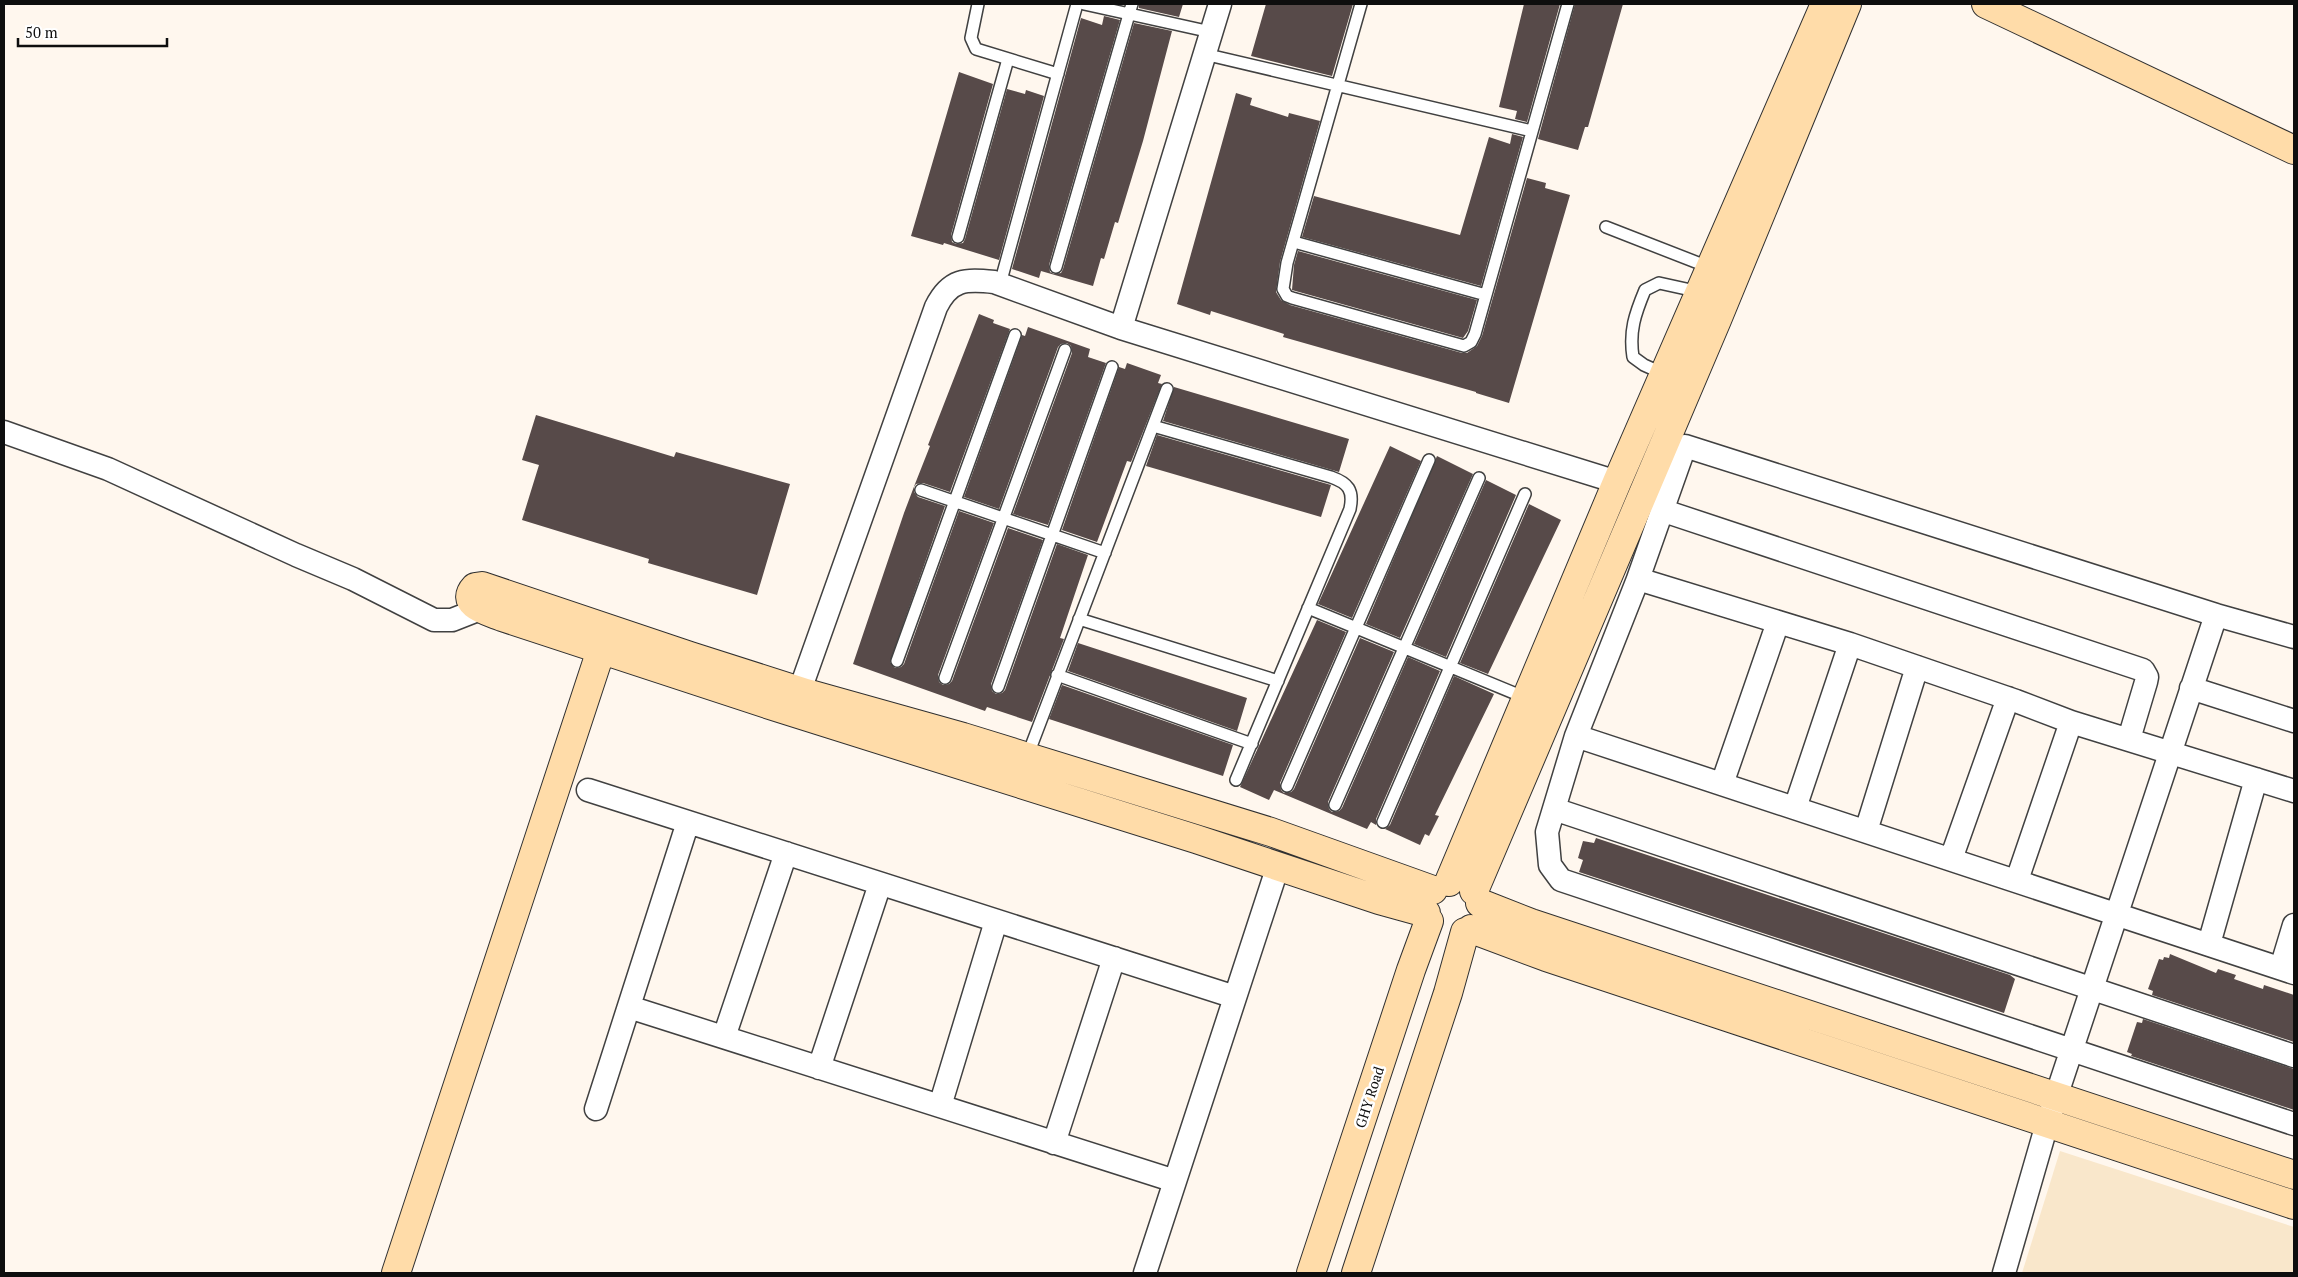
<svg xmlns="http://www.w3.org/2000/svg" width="2298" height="1277" font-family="'PT Serif',serif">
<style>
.farmland{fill:#f9e7cb}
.building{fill:#574a49}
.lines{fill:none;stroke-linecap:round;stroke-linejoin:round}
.lane-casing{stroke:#414141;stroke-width:14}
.street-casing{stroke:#414141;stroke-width:25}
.secondary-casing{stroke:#303030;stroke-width:30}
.lane{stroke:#fff;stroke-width:11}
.street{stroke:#fff;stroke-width:22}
.secondary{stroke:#ffdca9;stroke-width:28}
.labels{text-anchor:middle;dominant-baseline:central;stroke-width:5;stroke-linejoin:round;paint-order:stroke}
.street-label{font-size:14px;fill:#0e0e0e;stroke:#fff}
</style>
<rect width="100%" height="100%" fill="#fff7ee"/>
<path class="farmland" d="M2060,1151L2294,1227V1273H2022Z"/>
<path class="building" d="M1139,4H1183L1179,17L1139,8Z
M1266,4H1353L1332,76L1251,56Z
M1524,4H1560L1527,122L1515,119L1517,111L1499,107Z
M1575,4H1623L1588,127H1585L1578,150L1538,139Z
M1104,16L1120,20L1049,265L1050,272L1054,274L1061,273L1063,269L1134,23L1172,31L1143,141L1118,223L1115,222L1104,259L1101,258L1093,286L1041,271L1039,278L1012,269L1081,18L1102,25Z
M959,72L993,84L951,235L952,242L956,244L963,243L965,239L1007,89L1025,94L1026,90L1044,96L999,260L944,243L943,245L911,236Z
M1236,93L1252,98L1250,105L1288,117L1289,113L1320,121L1280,262L1276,292L1281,300L1290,305L1462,353H1467L1477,346L1482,336L1527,178L1546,183L1545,188L1570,195L1509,403L1476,393V392L1283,337L1284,334L1211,311L1210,315L1177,304Z
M1512,134L1523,137L1481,286L1302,237L1314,196L1460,235L1489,137L1510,144Z
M1298,251L1477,300L1468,331L1463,338L1292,290L1294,265Z
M979,314L994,320L993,323L1010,329L950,492L923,483L916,484L914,487V492L918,497L945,506L890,662L895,668L901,667L904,664L959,511L994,523L938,675L939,682L943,685L949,684L952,681L1008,528L1043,540L991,684L992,691L996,694L1002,693L1005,690L1057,544L1088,555L1060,638L1064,639L1032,722L987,707L985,711L853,664L904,513L915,484L930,446L928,445Z
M1028,327L1090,349L1088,357L1106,363L1048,525L1013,514L1072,353L1071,346L1067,343L1061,344L1058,347L999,509L964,497L1022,335L1025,336Z
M1127,363L1161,375L1158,383L1162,384L1131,462L1127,461L1097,542L1062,530L1119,367L1125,369Z
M1174,387L1349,439L1339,472L1163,421Z
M536,415L674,457L676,452L790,484L757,595L648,563L649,559L522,520L539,465L522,460Z
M1157,435L1331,485L1321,517L1146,466Z
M1390,446L1421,461L1352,618L1318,604Z
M1437,456L1473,474L1400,638L1366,624Z
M1486,480L1516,495L1446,657L1414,644Z
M1529,504L1561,520L1488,674L1460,663Z
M1317,620L1346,632L1280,783L1281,790L1284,793L1291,792L1294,789L1360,638L1394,652L1328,802L1329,809L1332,812L1339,811L1342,808L1408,657L1440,671L1376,819V825L1371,822L1367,829L1274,790L1269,800L1240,787Z
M1078,643L1247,698L1237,731L1068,671Z
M1454,676L1494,694L1435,815L1439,816L1429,836L1425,834L1420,845L1385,829L1390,825Z
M1062,685L1233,745L1223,776L1049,719Z
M1596,838L2010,975L2015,979L2004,1013L1579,872L1583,860L1578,858L1583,841L1594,843Z
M2170,954L2216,973L2218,969L2236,975L2234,979L2263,989L2264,985L2294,995V1042L2152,995L2153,991L2148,989L2159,959L2163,960L2164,957L2169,958Z
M2143,1019L2294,1069V1110L2131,1056L2132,1054L2127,1052L2137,1022L2142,1023Z"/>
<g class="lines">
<g class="lane-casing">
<path id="lane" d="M978,4L971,38L976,49L1058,74
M1084,4L1211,32
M1361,4L1287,263L1283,289L1287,296L1292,298L1464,346L1471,342L1475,334L1568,4
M1204,54L1532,131
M1606,227L1711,268
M958,237L1008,59
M1294,242L1486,295
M1056,267L1132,4
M1000,284L1077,4
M1664,374L1644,365L1633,357C1629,331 1635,314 1645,290L1659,283L1700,292
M1153,426L1331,477C1348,483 1354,490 1350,509L1236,780
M921,490L1105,553
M1308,608L1526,698
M1079,619L1278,681
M897,661L1015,335
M1057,675L1252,744
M945,678L1065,350
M998,687L1112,367
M1027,757L1167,389
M1287,786L1429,460
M1335,805L1479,478
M1383,822L1525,494"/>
</g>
<g class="street-casing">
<path id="street" d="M1121,328L1220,4
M4,432L108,469L296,555L353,579L434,620H452L480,609
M1661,510L2143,670L2147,677L2146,682L2129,739
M1638,579L1685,446L2216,615L2294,637
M2191,688L2294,721
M800,690L936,307C950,279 965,279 994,282L1121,328L1617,482
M1576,736L2294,973
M1722,784L1778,622
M588,790L1235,997
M2294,791L2071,722L2016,701L1850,644L1638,579L1576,736L1547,832L1550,865L1561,880L2294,1124
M1795,808L1850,644
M1554,809L2294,1056
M1866,831L1917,667
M1951,859L2008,698
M2017,880L2071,722
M2209,944L2256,779
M2281,968L2294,925
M629,1007L1175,1181
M724,1037L786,853
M819,1068L880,884
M940,1106L996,921
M596,1109L688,822
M1054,1143L1114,958
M1145,1273L1278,866
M2004,1273L2047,1124L2216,615"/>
</g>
<g class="secondary-casing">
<path id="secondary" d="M1986,4L2294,150
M1449,882L1617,482L1825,4
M1474,891L1717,320L1847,4
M1480,903L1531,923L2294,1175
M1426,913L1379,900L1196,839L779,708L502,617C490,612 458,605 475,587L482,586L690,656L806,693L963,737L1271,832L1433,890
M1471,929L1546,957L2294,1205
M396,1273L601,650
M1311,1273L1411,970L1429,921
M1356,1273L1448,993L1465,932"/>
</g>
<use href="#lane" class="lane"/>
<use href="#street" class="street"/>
<use href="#secondary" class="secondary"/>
</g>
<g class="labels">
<g class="street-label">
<text transform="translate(1369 1097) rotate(-72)">GHY Road</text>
</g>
</g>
<rect width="2298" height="1277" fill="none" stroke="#0e0e0e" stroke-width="10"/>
<path d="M18 38v8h149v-8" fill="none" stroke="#0e0e0e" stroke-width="2.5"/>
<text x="25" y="38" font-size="15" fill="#0e0e0e" stroke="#ffffff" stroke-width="4" paint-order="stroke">50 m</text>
</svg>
